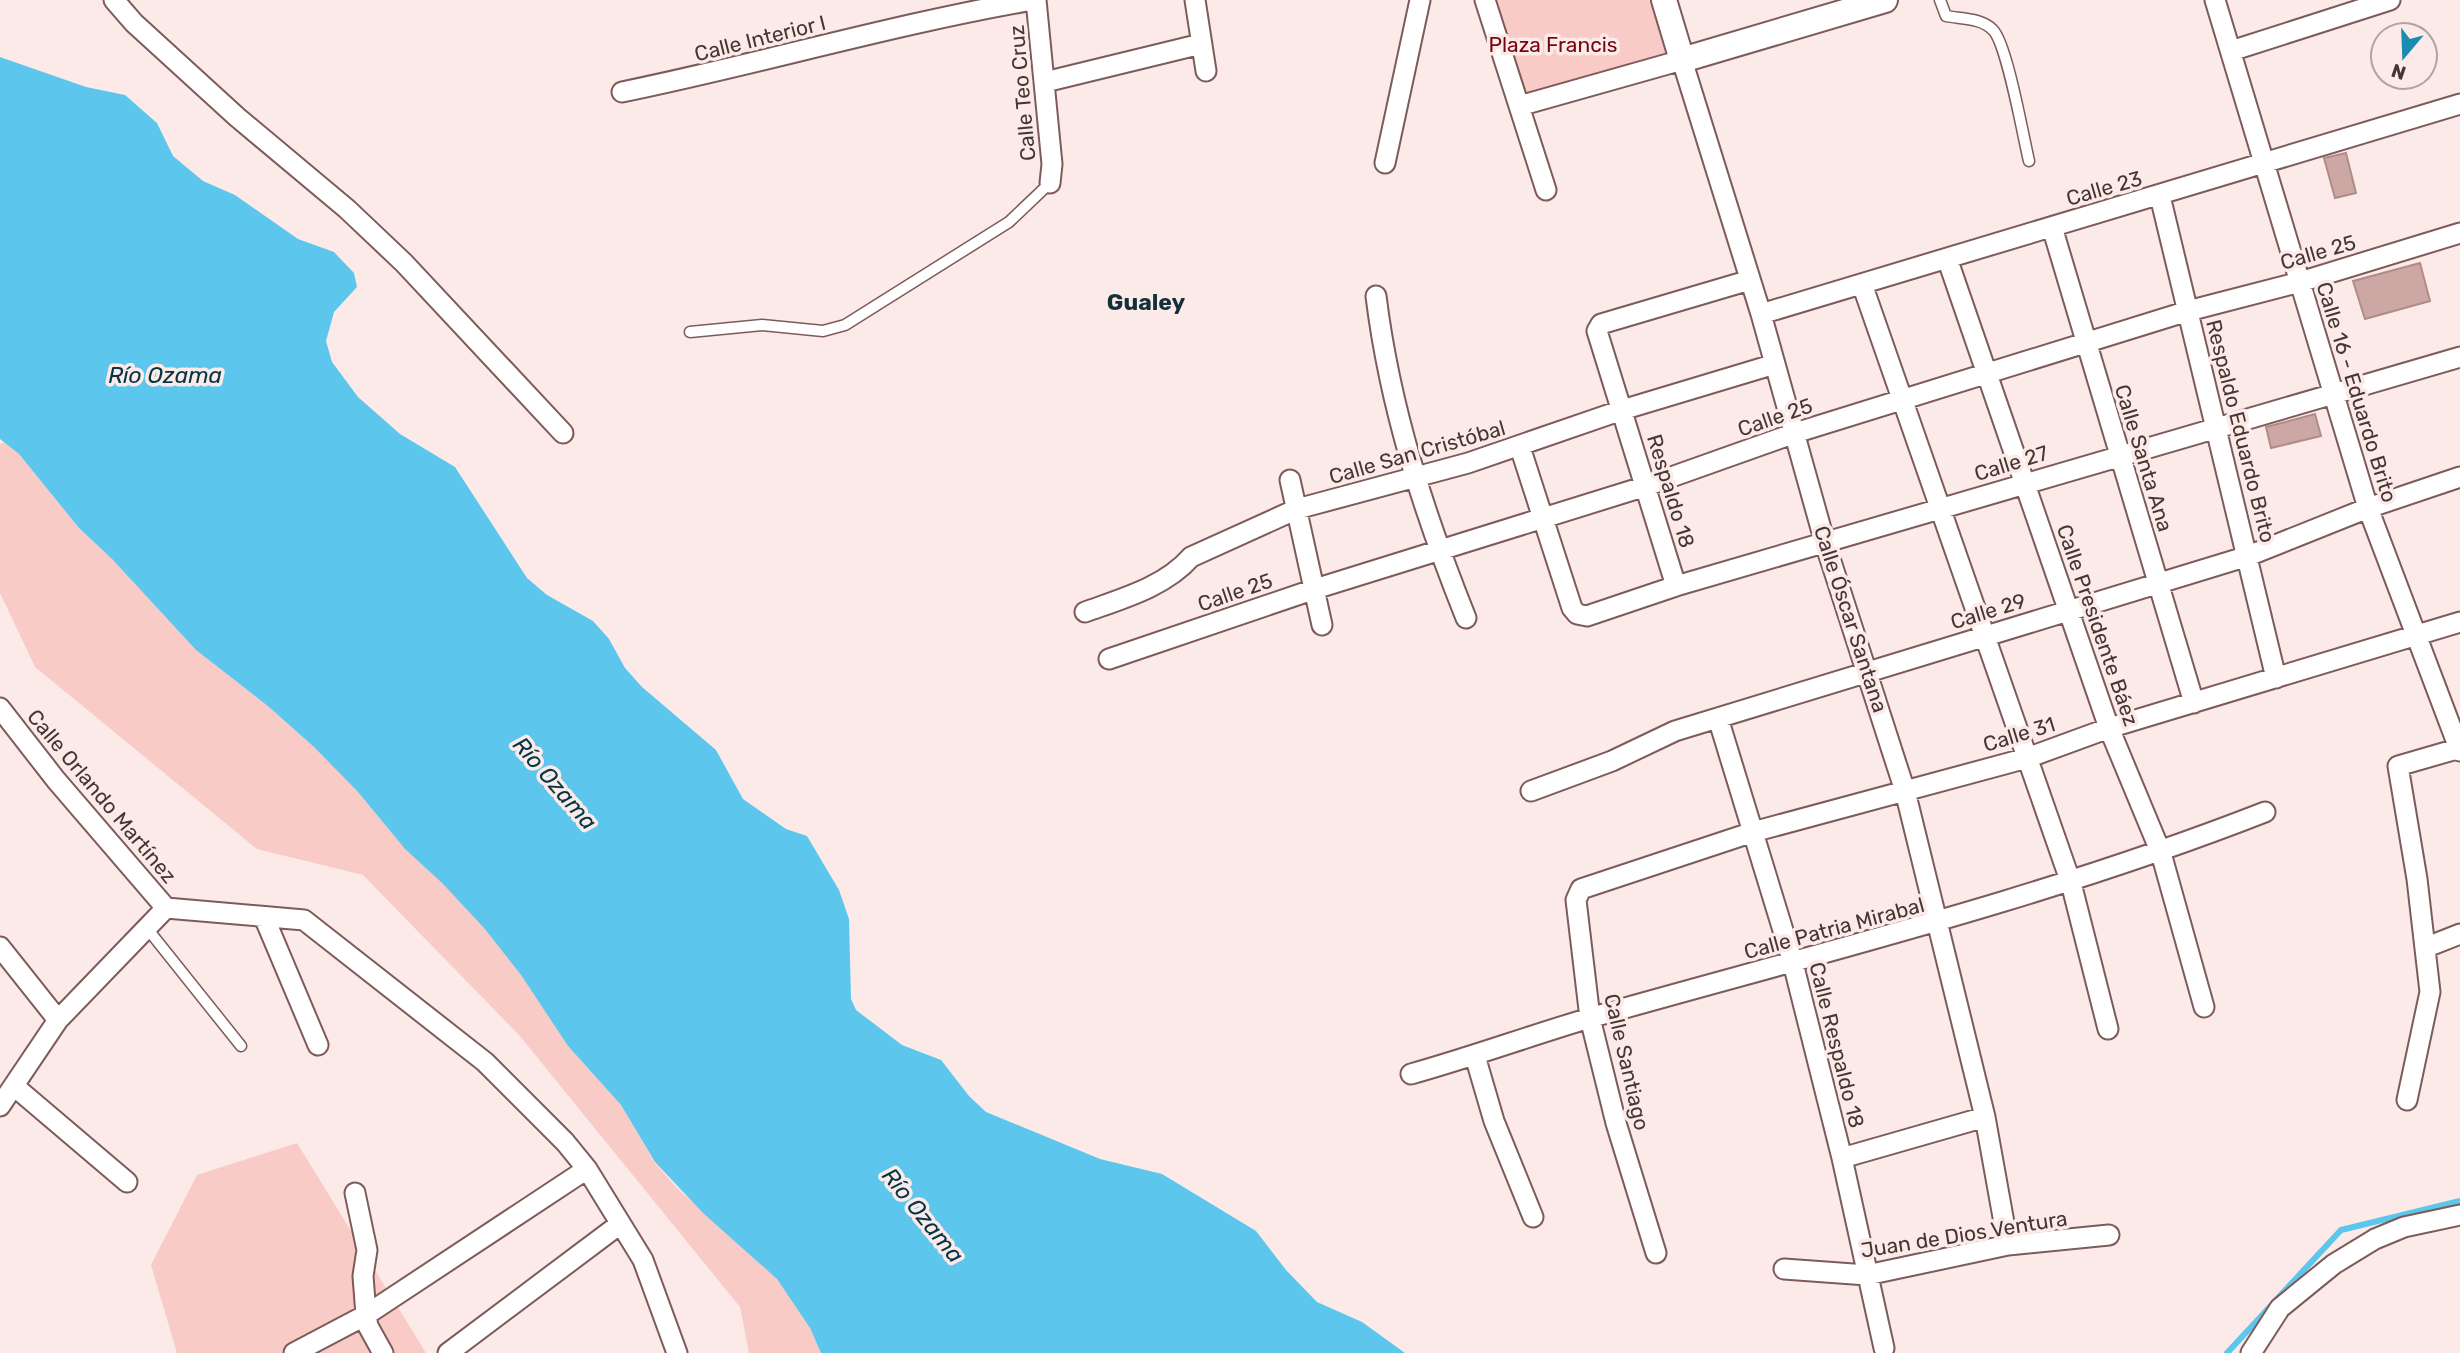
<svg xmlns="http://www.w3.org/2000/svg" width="2460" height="1353" font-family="Rubik,sans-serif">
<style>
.green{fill:#f8cbc6}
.water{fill:#5dc6ed}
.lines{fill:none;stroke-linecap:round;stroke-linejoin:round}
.stream{stroke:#5dc6ed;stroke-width:6}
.building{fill:#cda7a3;stroke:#b08c88;stroke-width:2}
.service-casing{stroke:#7d5b58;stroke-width:13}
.minor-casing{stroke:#7d5b58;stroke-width:23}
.tertiary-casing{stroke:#7d5b58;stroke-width:28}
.service{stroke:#fff;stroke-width:10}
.minor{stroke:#fff;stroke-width:19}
.tertiary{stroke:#fff;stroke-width:24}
.labels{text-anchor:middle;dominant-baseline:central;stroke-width:7;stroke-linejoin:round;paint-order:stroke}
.street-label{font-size:21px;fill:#453634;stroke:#fbeae8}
.park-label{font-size:21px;fill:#760510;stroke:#fbeae8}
.neighbourhood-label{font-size:23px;font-weight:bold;fill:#122f3a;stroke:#fbeae8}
.water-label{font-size:23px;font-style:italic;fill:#033545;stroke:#fbeae8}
</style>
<rect width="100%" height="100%" fill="#fbeae8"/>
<path class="green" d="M1493,0H1657L1673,56L1524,97Z
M4,442L19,454L79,528L112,559L196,650L269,707L314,747L358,792L405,849L442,883L484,928L521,975L568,1046L621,1105L655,1163L677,1188L777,1279L810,1328L821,1353H749L740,1307L519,1035L363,875L257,849L35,667L0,593V444Z
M297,1143L426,1353H177L151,1265L197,1175Z"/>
<path class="water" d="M0,57L86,87L125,95L157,123L173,156L203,181L235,195L298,239L334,252L354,273L357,287L334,312L326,341L332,362L358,397L400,434L455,467L527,578L547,595L593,621L609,639L625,668L642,687L716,750L743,799L786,829L807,836L839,890L849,919L851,999L856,1010L902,1045L941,1060L969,1096L986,1112L1100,1159L1162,1174L1256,1231L1286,1270L1317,1302L1362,1322L1405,1353H821L810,1328L777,1279L703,1213L655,1162L621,1105L568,1046L521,975L484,928L442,883L405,849L358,792L314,747L269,707L196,650L112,559L79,528L19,454L0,439Z"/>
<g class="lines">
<path class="stream" d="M2227,1353L2341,1230L2460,1201"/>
</g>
<path class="building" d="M2346,153L2356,193L2335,198L2324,158Z
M2420,263L2430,301L2365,319L2353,281Z
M2315,414L2321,436L2271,448L2266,427Z"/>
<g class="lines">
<g class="service-casing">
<path id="service" d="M1940,0L1946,16C1961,19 1982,18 1993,30C2007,44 2023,136 2029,161
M690,332L762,325L823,331L845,325L1009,222L1050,183
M146,927L241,1046"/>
</g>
<g class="minor-casing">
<path id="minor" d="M114,0L134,23L237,117L347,209L404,263L563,433
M1036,0L1052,164L1050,183
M1195,0L1206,71
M1485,0L1546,190
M2215,0L2368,508L2460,751
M2231,51L2390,0
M1045,82L1201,44
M622,92C759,64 894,24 1033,0
M1519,106L1682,60L1761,314L1825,543L1905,791L1985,1117L2008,1245
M1385,163L1420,0
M2160,196L2276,678
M2052,227L2194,703
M1947,258L2109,728L2161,853L2204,1007
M1862,284L2071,883L2108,1029
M1376,296C1390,409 1424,513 1466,618
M1761,314L2460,104
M1520,447L1572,608L1577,614L1587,616L1676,586L2460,357
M1290,480L1322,625
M1676,586L1597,331L1601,324L1750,280
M1085,612C1121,599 1165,587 1191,557L1297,509L1468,463L1622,410L1775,364
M1109,659L1315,589L1646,486L1795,433L2188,311L2300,282L2460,233
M0,708L56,780L166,908L58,1020L0,1106
M1718,718L1793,963L1842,1158L1884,1348
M1531,791L1612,761L1675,731L2248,556L2368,508L2460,477
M166,908L304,920L485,1062L565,1142L587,1169L643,1260L677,1353
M264,917L318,1045
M0,947L58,1020
M2427,947L2460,934
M1475,1056L1494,1121L1533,1217
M1411,1074C1472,1057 1532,1035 1593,1017C1819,953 2045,898 2265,812
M14,1086L127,1182
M2407,1100L2430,992L2417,879L2398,766L2460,748
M1842,1158L1985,1117
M1656,1253L1616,1123L1590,1018L1576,900L1581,889L1753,832L2027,758L2109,728L2460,622
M1784,1269L1867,1275L2008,1245L2109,1235
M294,1353L366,1315L363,1276L367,1250L355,1193
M383,1353L368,1326L366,1315L587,1169
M448,1353L620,1224
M2251,1353L2280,1308L2334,1264L2375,1239L2404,1227L2460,1215"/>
</g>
<g class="tertiary-casing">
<path id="tertiary" d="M1664,0L1682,60L1885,0"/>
</g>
<use href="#service" class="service"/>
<use href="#minor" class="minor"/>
<use href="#tertiary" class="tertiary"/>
</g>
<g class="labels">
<g class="street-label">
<text transform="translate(760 38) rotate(-14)">Calle Interior I</text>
<text transform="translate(1022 93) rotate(-95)">Calle Teo Cruz</text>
<text transform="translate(2104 188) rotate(-16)">Calle 23</text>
<text transform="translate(2318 252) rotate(-16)">Calle 25</text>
<text transform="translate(2357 392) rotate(73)">Calle 16 - Eduardo Brito</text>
<text transform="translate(1775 417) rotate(-19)">Calle 25</text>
<text transform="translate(2241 431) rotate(76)">Respaldo Eduardo Brito</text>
<text transform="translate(1417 452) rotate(-16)">Calle San Cristóbal</text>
<text transform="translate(2144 458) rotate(73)">Calle Santa Ana</text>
<text transform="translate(2011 463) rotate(-17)">Calle 27</text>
<text transform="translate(1671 491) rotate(73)">Respaldo 18</text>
<text transform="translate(1235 592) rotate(-19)">Calle 25</text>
<text transform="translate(1988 611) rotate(-17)">Calle 29</text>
<text transform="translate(1851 619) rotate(72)">Calle Óscar Santana</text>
<text transform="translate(2098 625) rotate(71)">Calle Presidente Báez</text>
<text transform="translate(2019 734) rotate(-17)">Calle 31</text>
<text transform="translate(102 796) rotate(50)">Calle Orlando Martínez</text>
<text transform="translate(1834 928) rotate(-15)">Calle Patria Mirabal</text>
<text transform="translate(1837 1045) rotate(76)">Calle Respaldo 18</text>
<text transform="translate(1627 1062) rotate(77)">Calle Santiago</text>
<text transform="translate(1964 1234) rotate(-9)">Juan de Dios Ventura</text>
</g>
<g class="park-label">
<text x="1553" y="44">Plaza Francis</text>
</g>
<g class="neighbourhood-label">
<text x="1146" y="302">Gualey</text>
</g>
<g class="water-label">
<text x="165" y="375">Río Ozama</text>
<text transform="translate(555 783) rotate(49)">Río Ozama</text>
<text transform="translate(923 1215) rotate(51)">Río Ozama</text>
</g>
</g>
<g transform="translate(2404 56) rotate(199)"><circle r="33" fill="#fbeae8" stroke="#b2a2a0" stroke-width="2"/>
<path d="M0-5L12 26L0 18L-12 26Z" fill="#1b8cb1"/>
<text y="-10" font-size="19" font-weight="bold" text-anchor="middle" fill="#453634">N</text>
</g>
</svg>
